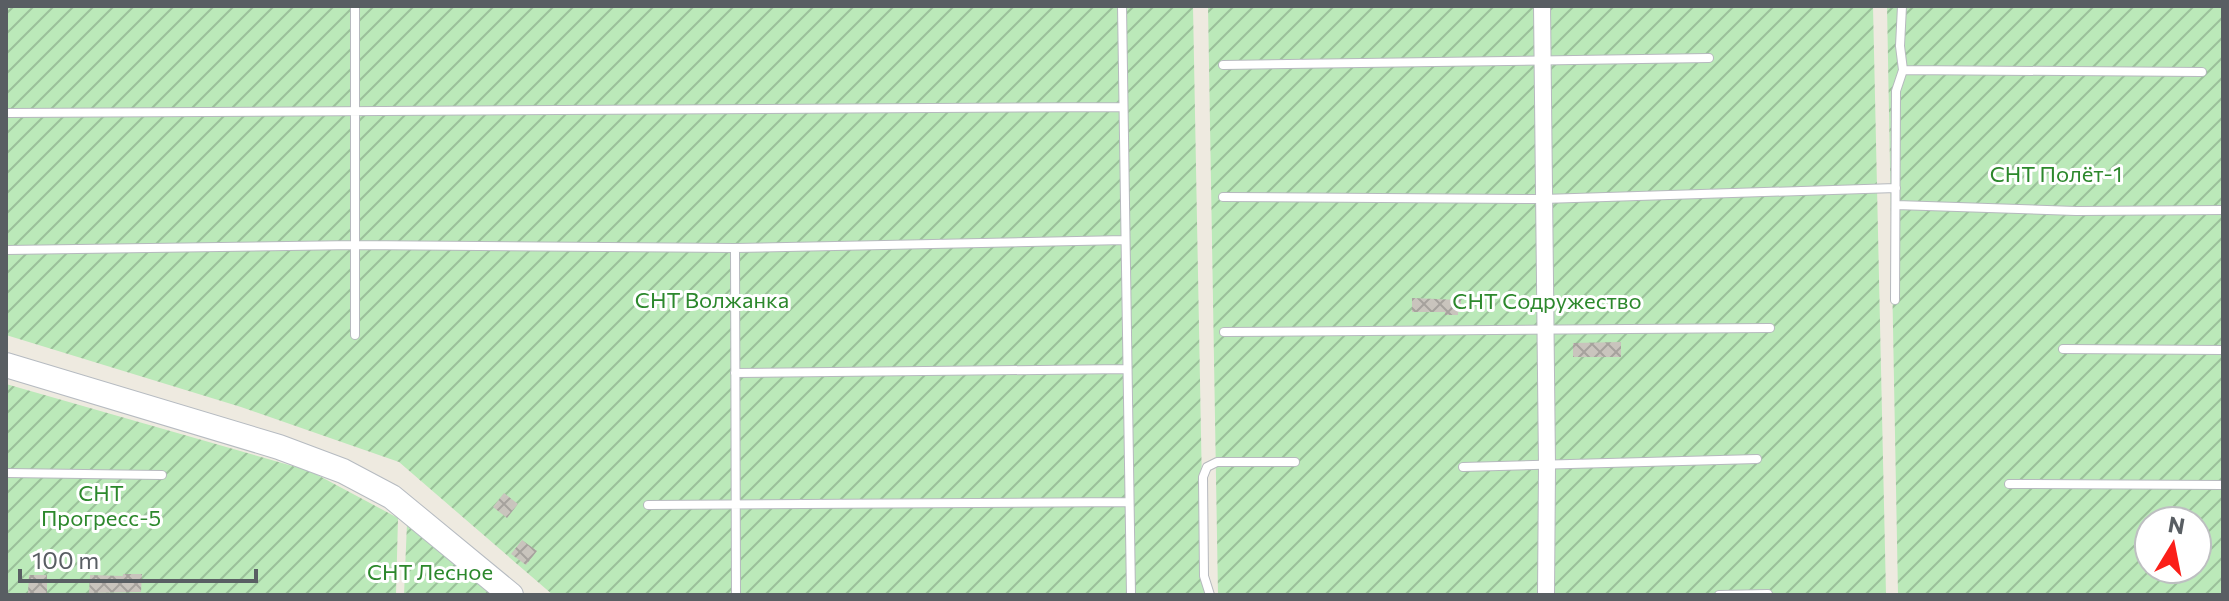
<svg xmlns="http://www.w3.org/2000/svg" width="2229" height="601" font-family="Commissioner,sans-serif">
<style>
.garden{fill:url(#garden-furrows);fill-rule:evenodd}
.building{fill:url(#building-cross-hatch)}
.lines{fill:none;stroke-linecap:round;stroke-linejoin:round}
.lane-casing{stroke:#b6b9be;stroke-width:10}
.street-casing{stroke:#b6b9be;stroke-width:18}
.secondary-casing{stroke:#b6bbc1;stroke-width:26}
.lane{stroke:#fff;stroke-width:8}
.street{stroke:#fff;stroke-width:16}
.secondary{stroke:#fff;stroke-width:24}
.labels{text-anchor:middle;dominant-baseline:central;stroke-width:6;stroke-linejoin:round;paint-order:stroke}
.park-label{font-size:22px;fill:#2c882c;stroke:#fff}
</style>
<defs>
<pattern id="garden-furrows" width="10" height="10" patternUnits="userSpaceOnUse" patternTransform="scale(2)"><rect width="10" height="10" fill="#bbe9b9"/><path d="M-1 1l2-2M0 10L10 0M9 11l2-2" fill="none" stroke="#9bc09a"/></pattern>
<pattern id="building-cross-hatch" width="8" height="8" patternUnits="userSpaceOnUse" patternTransform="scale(2)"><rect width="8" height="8" fill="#c9c4bd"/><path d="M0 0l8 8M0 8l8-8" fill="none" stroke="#a6a29d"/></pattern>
</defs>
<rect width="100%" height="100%" fill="#eeeae0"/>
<path class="garden" d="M6,6H1193L1204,595H553L399,462L241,407L6,335Z
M1208,6H1873L1886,595H1218Z
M1887,6H2223V595H1898ZM2149,521H2197V569H2149Z
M6,384L310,471L398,518L396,595H6Z
M407,523L491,595H404Z"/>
<path class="building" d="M1412,298L1461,300V312H1458V315H1445V312H1412Z
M1621,342V357H1573V343Z
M504,493L518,504L507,518L493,507Z
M522,540L537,551L526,565L511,554Z
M123,574H142L141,592L89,593L90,575L123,576Z
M29,575H47V593H28Z"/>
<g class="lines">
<g class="lane-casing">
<path id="lane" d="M355,6V335
M1122,6L1131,595
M1223,65L1709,58
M1903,70L2202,72
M6,113L1123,107
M1223,197L1543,199L1896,188
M1896,205L2076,211L2223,210
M735,248L736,595
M6,250L355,245L735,248L1125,240
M1895,300L1896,91L1903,70L1900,46L1902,6
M1224,332L1770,328
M2063,349L2223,350
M735,373L1127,369
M1463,467L1757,459
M6,473L162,475
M2009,484L2223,485
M648,505L1129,502
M1210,595L1204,576L1203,477L1207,467L1217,462H1295
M1719,595L1768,594"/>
</g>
<g class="street-casing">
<path id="street" d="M1542,6L1547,466L1546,595"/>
</g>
<g class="secondary-casing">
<path id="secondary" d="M6,365L279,447L343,471L392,497L511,595"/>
</g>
<use href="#lane" class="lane"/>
<use href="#street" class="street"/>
<use href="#secondary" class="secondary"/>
</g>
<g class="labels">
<g class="park-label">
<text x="2056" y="173">СНТ Полёт-1</text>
<text x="712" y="299">СНТ Волжанка</text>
<text x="1547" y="300">СНТ Содружество</text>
<text x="101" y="492">СНТ<tspan x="101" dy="25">Прогресс-5</tspan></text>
<text x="430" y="571">СНТ Лесное</text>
</g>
</g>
<rect width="2229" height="601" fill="none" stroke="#595e63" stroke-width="16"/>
<g transform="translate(2173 545) rotate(10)"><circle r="38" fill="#ffffff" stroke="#bdbfc1" stroke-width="2"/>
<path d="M0-6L14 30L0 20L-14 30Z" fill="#fb1f19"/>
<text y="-12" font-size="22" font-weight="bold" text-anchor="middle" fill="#595e63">N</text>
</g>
<path d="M20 569v12h236v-12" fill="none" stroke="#595e63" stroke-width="4"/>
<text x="32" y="569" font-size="24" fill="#595e63" stroke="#ffffff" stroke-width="6" paint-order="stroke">100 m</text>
</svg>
